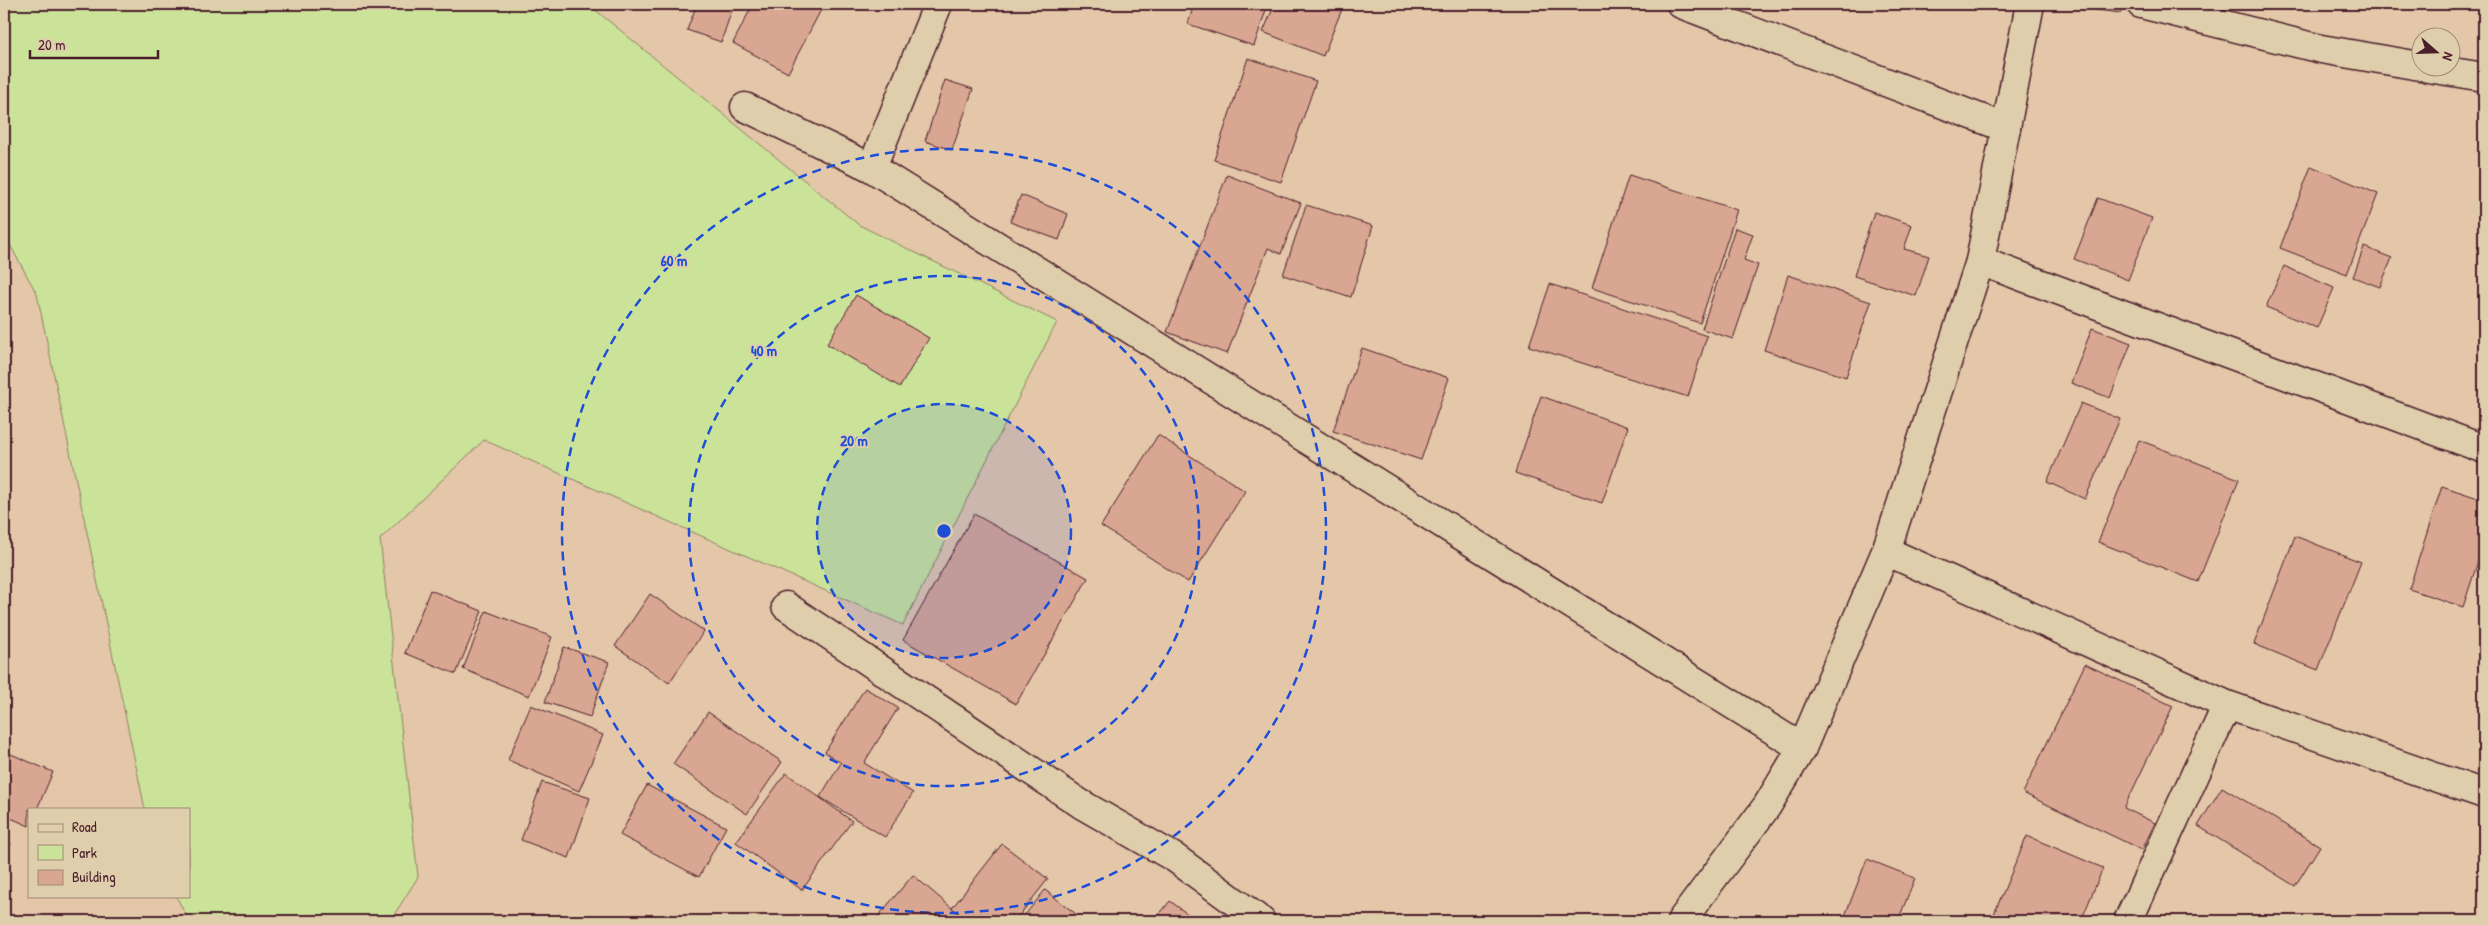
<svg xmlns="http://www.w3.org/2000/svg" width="2488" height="925" font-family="'Patrick Hand',sans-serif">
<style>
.green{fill:#cbe399;stroke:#8a8162}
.building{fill:#d9a692;stroke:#4a1f2b}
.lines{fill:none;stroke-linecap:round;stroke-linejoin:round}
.street-casing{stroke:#4a1f2b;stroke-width:31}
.secondary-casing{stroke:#4a1f2b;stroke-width:31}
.street{stroke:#dfceab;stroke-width:28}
.secondary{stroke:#dfceab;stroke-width:28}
.ring{fill:none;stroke:#1d4ed8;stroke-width:2.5;stroke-dasharray:9 6}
.centre{fill:#1d4ed8;stroke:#dfceab;stroke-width:2.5}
.ring-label{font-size:15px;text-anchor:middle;font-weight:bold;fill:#1d4ed8;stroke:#dfceab;stroke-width:4;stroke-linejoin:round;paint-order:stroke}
</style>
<rect width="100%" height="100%" fill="#e3c7a8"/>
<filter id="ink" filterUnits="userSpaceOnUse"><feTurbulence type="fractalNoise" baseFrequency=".02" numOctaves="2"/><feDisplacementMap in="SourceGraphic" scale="10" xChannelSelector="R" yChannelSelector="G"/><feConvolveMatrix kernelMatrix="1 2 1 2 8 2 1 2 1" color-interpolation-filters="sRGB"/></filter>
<g filter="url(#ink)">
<path class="green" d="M4,4H588L859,225L1057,322L903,625L484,440L380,539L418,877L390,921H189L176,896H189V809H145L37,294L4,234Z"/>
<path class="building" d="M679,4H734L721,42L687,30L695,9Z
M753,4H824L788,73L733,43Z
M1194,4H1268L1254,46L1188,24Z
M1275,4H1344L1323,56L1263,32Z
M2096,4H2122L2121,13L2096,10Z
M1248,58L1316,81L1281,182L1214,160Z
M945,80L973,89L952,150L925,141Z
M2311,166L2378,194L2347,274L2280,248Z
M1227,175L1301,203L1281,254L1268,248L1227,354L1167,332Z
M1629,175L1737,210L1700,323L1592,288Z
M1021,195L1068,214L1059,240L1010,222Z
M2098,198L2152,218L2128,280L2074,259Z
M1306,205L1373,226L1351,297L1283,275Z
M1874,212L1912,225L1904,249L1929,256L1916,296L1854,276Z
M1735,228L1753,234L1744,260L1758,265L1733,339L1702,329Z
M2364,247L2392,258L2380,287L2353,277Z
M2284,266L2334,288L2317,328L2266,307Z
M1788,275L1871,302L1846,377L1764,350Z
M1550,284L1707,336L1688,397L1529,346Z
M856,295L929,338L900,387L827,344Z
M2092,328L2131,343L2110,398L2071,383Z
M1362,348L1449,378L1421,460L1333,431Z
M1541,396L1628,427L1602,503L1515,473Z
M2081,403L2120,419L2085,499L2047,482Z
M1158,435L1245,491L1188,582L1101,526Z
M2139,440L2239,479L2198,582L2098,542Z
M2442,486L2484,500V543L2463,607L2409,589Z
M974,514L1088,578L1016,704L903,640Z
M2295,536L2361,562L2318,670L2254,644Z
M430,590L482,611L456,674L405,653Z
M650,594L704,631L669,683L615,646Z
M486,611L552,637L529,696L463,669Z
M564,647L609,662L590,717L545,702Z
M2085,664L2173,706L2124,808L2155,823L2142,850L2023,793Z
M865,688L898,708L864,763L913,793L885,837L820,797L841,763L825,752Z
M531,705L603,735L579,791L508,760Z
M708,712L782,762L747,814L673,764Z
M4,751L53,772L37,809H29V826L4,815Z
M786,773L852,821L802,890L736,842Z
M542,782L590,798L569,858L521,840Z
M647,785L726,827L699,877L620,835Z
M2222,787L2320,846L2295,886L2198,826Z
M2027,836L2103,868L2081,921H1991Z
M4,840L11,844L4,858Z
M1002,844L1048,879L1015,921H969L952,908Z
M1867,859L1915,878L1898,921H1843Z
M913,875L967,921H874Z
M1045,890L1085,921H1020Z
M1170,901L1197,921H1154Z"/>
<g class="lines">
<g class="street-casing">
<path id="street" d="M1681,4L2006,128
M2141,4L2321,49L2420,66
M2428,68L2484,77
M745,107L872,168L1802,748
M872,168L938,4
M1980,261L2484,449
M1886,551L2227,705L2484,794
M786,606L1081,804L1175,858L1261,921
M2128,921L2227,705"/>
</g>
<g class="secondary-casing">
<path id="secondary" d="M1681,921L1767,806L1802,748L1886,551L1980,261L2030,4"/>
</g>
<use href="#street" class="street"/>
<use href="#secondary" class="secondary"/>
</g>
</g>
<circle cx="944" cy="531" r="127" fill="#1d4ed8" fill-opacity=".12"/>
<g class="ring">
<circle cx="944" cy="531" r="127"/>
<circle cx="944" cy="531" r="255"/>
<circle cx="944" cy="531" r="382"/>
</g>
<circle cx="944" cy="531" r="8" class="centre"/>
<g class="ring-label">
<text x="674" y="266">60 m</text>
<text x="764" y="356">40 m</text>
<text x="854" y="446">20 m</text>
</g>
<rect width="2488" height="925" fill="none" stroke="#dfceab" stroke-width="20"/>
<rect x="10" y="10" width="2468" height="905" fill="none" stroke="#4a1f2b" stroke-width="2" filter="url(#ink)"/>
<rect x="28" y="808" width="162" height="90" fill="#dfceab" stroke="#a38878"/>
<rect x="38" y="824" width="25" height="8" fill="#dfceab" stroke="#a38878"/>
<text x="72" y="832" font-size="15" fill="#4a1f2b">Road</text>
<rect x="38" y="845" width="25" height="15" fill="#cbe399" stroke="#a38878"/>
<text x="72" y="858" font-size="15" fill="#4a1f2b">Park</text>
<rect x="38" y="870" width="25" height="15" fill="#d9a692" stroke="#a38878"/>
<text x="72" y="882" font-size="15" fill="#4a1f2b">Building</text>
<g transform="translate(2436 52) rotate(110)"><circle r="24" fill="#dfceab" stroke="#a38878"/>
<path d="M0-4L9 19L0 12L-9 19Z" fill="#4a1f2b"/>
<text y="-8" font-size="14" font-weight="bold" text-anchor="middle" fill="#4a1f2b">N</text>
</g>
<path d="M30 50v8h128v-8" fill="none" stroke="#4a1f2b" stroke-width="2.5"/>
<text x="38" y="50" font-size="15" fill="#4a1f2b" stroke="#dfceab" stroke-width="4" paint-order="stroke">20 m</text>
</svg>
